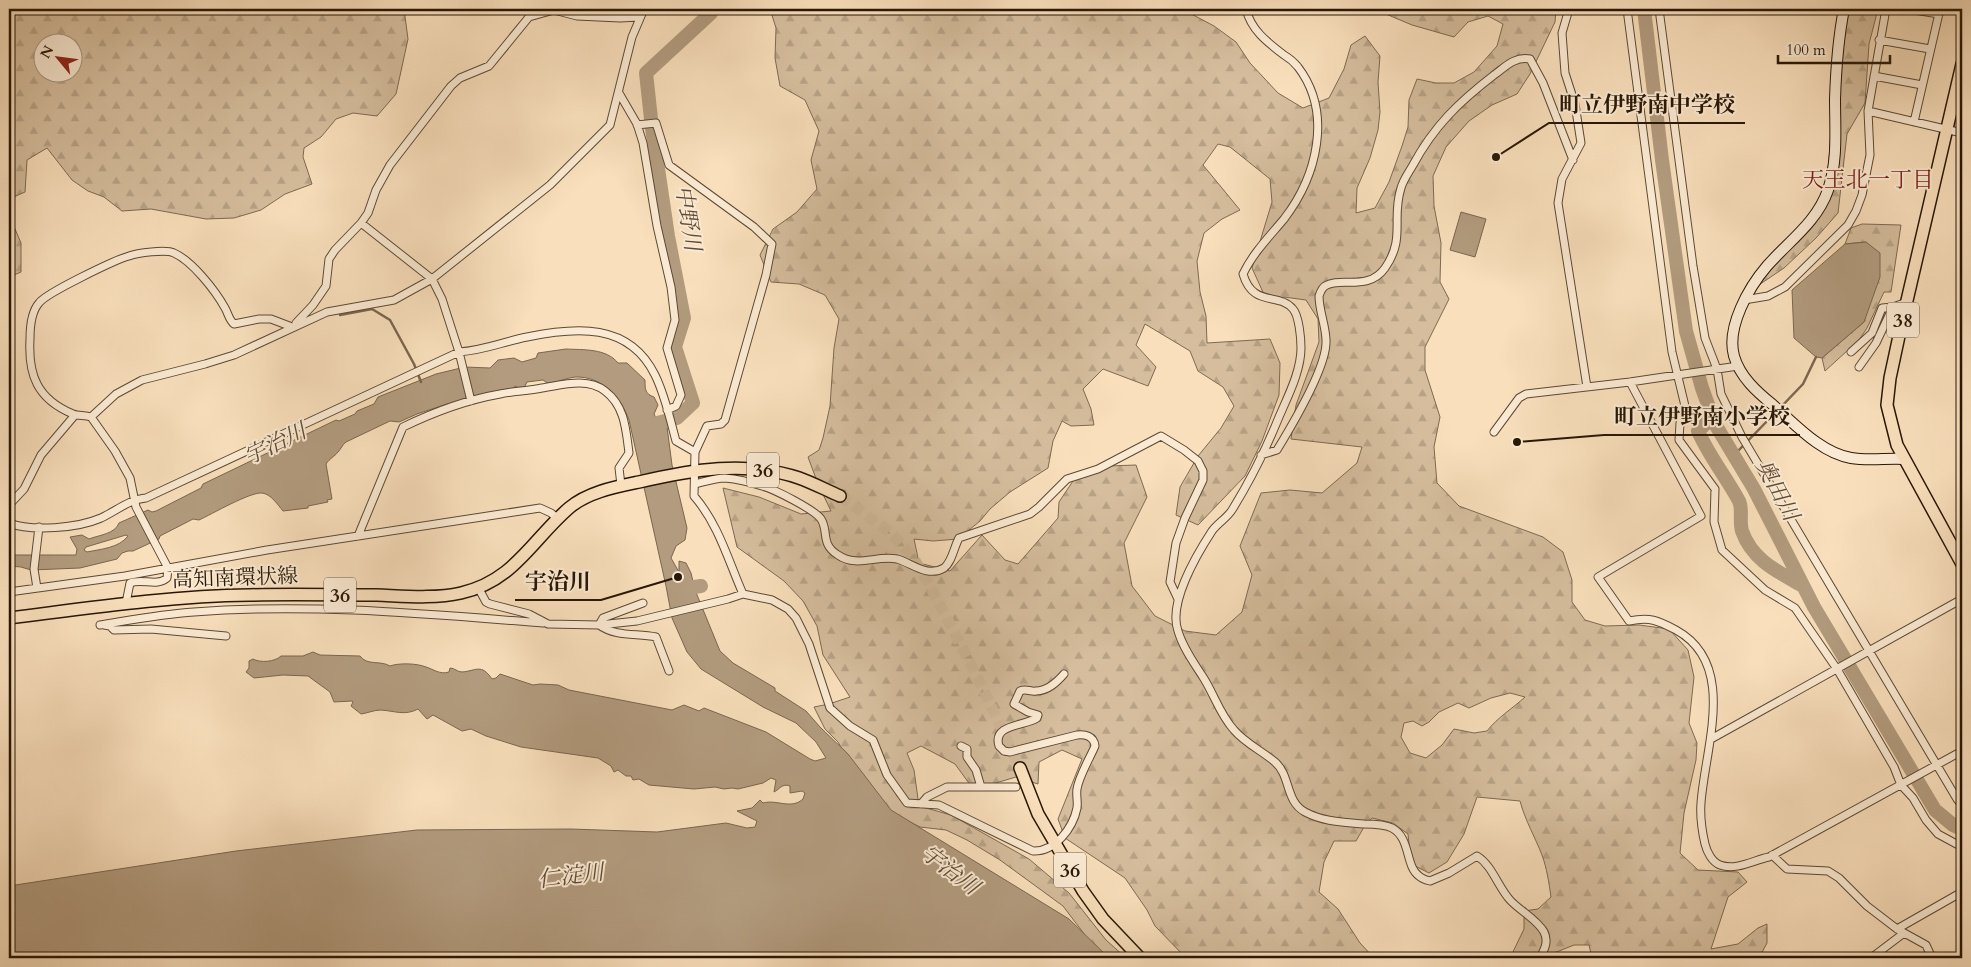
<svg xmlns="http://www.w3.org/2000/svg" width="1971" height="967" font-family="Cardo,'Noto Serif JP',serif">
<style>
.forest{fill:url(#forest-firs);stroke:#7e6a52;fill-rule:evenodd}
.water{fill:#b29b7e;stroke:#7b664e;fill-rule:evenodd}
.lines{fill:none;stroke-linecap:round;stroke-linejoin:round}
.stream{stroke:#7b664e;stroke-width:2.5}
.river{stroke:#b29b7e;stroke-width:14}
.primary-tunnel{stroke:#cfb798;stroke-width:11;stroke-dasharray:11 5.5;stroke-linecap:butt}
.street-casing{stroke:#5c4934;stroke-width:9}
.secondary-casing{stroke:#281706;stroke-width:12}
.primary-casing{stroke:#281706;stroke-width:14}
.street{stroke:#fbead3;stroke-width:7}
.secondary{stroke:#fbead3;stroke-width:10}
.primary{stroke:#f9dfbc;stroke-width:11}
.labels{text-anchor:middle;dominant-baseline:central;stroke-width:4;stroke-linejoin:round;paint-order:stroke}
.shield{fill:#fbead3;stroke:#675644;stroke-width:1}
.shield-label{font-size:20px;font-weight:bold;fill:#281706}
.street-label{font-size:21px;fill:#281706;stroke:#fbead3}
.neighbourhood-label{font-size:22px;fill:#7a1f14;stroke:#fbead3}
.water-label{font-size:22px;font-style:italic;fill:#5f4c36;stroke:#fbead3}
.leader{fill:none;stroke:#281706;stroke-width:2}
.callout-dot{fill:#281706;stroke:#fbead3;stroke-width:2}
.callout-label{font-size:22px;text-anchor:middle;font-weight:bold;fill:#281706;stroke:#fbead3;stroke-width:4;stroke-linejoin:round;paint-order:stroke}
</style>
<defs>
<pattern id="forest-firs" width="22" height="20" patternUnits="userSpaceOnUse" patternTransform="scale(1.25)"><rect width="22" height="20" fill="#d5bd9d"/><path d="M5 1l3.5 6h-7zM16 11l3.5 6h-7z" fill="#b7a286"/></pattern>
</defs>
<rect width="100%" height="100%" fill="#f9dfbc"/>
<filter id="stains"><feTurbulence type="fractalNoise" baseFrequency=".004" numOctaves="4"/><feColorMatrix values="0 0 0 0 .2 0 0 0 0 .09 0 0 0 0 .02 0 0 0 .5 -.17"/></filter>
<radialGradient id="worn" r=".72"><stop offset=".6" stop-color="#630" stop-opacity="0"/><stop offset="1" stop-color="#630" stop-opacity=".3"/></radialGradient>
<path class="forest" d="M9,9H404L408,39L396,94L377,116L353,113L336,119L321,137L304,148L303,157L312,184L285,194L261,210L234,218L206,219L151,209L122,211L104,197L88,191L72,180L47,148L27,160L25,192L9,199ZM42,42H72V72H42Z
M770,9H1182L1214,26L1236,42L1250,63L1278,93L1303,108L1329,98L1344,69L1351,45L1365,36L1380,56L1378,82L1380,112L1378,130L1370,158L1357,188L1356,213L1375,208L1389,182L1402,146L1408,127L1409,100L1417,79L1436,83H1454L1474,72L1497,46L1503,24L1488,16L1468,22L1454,37L1412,25L1374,9H1556L1555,22L1530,74L1517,94L1492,105L1469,121L1446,147L1433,176L1434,206L1441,243L1440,282L1449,299L1425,347V370L1440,417L1434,447L1437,483L1459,506L1543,537L1563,552L1572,580V602L1585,620L1605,626L1639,625L1669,629L1688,650L1694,677L1689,723L1697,743L1696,760L1684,813L1680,853L1698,870L1738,872L1747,882L1728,897L1711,949L1738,944L1758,928L1767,924V943L1759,958H1592L1589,945H1574L1549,955L1548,958H1510L1524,929V911L1538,909L1551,897C1549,883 1547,869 1542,855C1535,837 1525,820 1520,801L1477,797L1464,834L1447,862L1429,873L1411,864L1408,834L1393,823L1372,818L1364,827L1356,841H1334L1324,862L1319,892L1338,909L1360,943L1374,958H1186L1155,926L1147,910L1125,878L1065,838L1058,819L1082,759L1062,750L1039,762L1038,784L1016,777L989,785L971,786L955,764L921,746L907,753L914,770L919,806L951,815L1029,859L1069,893L1106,940L1126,958H1107L1094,947L1063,906L1000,860L967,840L946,830L920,827L898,816L880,804L849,761L838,742L825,729L814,707L829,704L850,697L823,655L817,626L803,601L784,581L737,547L723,488L759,497L801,514L831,511L818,484L808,457L819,450L823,438L830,406L834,348L839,319L825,295L799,284L771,282L760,255L773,229L797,212L817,189L811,160L819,131L805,100L780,86L775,58L776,28ZM1218,144L1230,147L1270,179L1272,202L1252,268L1267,301L1284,297L1306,300L1318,319L1319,342L1296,405L1291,439L1362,447L1357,463L1322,493L1290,490L1261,493L1240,546L1252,575L1242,612L1216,635L1185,631L1155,616L1132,586L1124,543L1147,497L1136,465L1109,466L1079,472L1059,502L1058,518L1018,564L1005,560L982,535L950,571L919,563L914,539L933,541L958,539L980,521L990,509L1010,492L1048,468L1053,441L1062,421L1071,426L1094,425L1091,409L1083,389L1103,369L1148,386L1156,367L1136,345L1145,324L1190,351L1198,371L1223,387L1234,406L1221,428L1198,456L1180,487L1176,515L1198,525L1245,476L1262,441L1279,395L1280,363L1270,339L1207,343L1206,316L1200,292L1197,261L1204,233L1222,219L1240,210L1203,165ZM1510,693L1525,697C1512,709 1498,717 1487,731L1474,733L1454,729L1442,745L1426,758L1410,753L1401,737L1404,723L1413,721L1422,726L1429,722L1439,712L1458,703L1469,708L1491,698Z
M1843,9H1878L1869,44L1865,103L1847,134L1838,213L1816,238L1784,268L1747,293L1823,205L1829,160L1835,70Z
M9,215L21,243V272L9,277Z
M1862,224L1901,225L1891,292H1884L1867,328L1859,340L1825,371L1822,358L1864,322L1866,242L1845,244L1851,228Z"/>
<path class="water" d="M1461,212L1486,219L1475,257L1450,250Z
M1866,242L1880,253V277L1864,322L1822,358L1816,357L1794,338L1792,290L1845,244Z
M566,349C583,350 606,348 618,363H627L645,380C645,389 645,394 654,397L658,405L654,414L656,418L666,419L672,465L687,528L685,540L676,546L671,558L679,572V561L686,563L691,573L695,590L720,651L733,663L775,688V691L806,711L820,727L848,754L891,810L1069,919L1109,958H9V886L236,851L417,830L571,829L657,832L726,823L747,828L755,827L757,821L737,811L752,808L760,800L763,803C777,799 791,810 803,799L805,793L802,791L790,793V786C782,783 780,789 774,792L776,780L771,778L763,783L738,789L732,788L724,789L715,787L694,789L649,785L639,779L633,780L631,776H626L618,770L614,772L611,766L598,758L521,747L486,736L471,729L462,731L433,715L427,719L418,709C405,716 395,711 381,710C374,710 368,713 361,714L351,706L353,702L352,701L334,702L330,692L308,676L283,675L254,678L246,672L249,668V661L253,659C260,663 275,662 281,656H303L313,652L320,655L360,656C367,666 380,660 390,666C398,663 416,663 426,667C433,669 440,675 449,672L450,668C455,668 457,672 462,672C476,671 481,663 492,679L496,678L500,674L533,685L540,684L558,685L569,690L672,710L684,705L699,711L704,708L766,732L810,759L815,761L826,758L816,742L796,723L763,707L701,669L687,652L672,618L666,586L629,420C621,397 602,376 575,377C567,378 557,382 549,384L543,380L527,382L523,390L515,386L512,392L447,404L417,414L399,422L390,421L346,442C342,445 341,449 338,452C334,457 330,458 326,464L332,499L327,500L328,502L308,506V508L283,511C278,505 271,494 262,493C250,492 212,514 199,520L193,519L160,536L159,539L133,551H128L122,553L117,559L80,568L31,570L21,567L9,566V555H76L77,549L70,537L82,535L89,539C99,535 115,534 119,523L148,510L152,512L156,511L201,488L203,484L336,420L339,421L355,414L357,411L374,404L378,397L436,374L465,367L490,368L498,360L514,358L522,362L536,358L538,353ZM126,535L128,536C119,548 101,549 87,552L84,550L86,547Z"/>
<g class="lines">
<path class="stream" d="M340,315L372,309L390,320L414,364L421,382
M1780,408L1803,384L1816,357
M1734,455L1776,412"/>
<path class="river" d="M1644,9L1662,160L1686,331L1702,388L1715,424L1754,489L1814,607L1935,810L1953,825L1962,829
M1713,417L1698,431C1709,456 1726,477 1739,501C1743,509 1739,521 1742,531C1752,560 1778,572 1803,586
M657,423L677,418L693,403L675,347L684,318L668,236L652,128L646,73L711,13L712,9
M681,589L701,586"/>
<path class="primary-tunnel" d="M840,496L891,533L911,554L929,584L978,678L1020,768"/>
<g class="street-casing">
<path id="street" d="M1246,9C1251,30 1267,42 1284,55C1289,58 1294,62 1298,67C1333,113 1317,176 1284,219C1269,237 1253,253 1243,274C1253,308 1279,292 1293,309C1299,316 1301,338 1301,348C1301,371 1288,396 1279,417C1266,449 1250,481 1232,510C1227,518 1218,523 1212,531C1197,554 1168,603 1178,631C1183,648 1194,663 1203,677C1214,694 1220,715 1234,730C1245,743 1262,751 1275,762C1291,776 1285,801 1305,812C1324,822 1343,822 1364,824C1373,824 1384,824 1392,828C1411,838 1405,866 1419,876C1421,878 1426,880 1430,881L1449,873L1477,856C1492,865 1498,887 1510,900C1520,911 1537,919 1544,932C1549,942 1544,950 1540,958
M1569,9L1562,33L1565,73L1575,104L1581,143L1562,179L1558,203L1587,387
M1627,9L1672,352L1685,406L1680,423L1679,440L1715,489L1714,522L1722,550L1765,590L1795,608L1837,669L1894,767L1901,785L1913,798L1926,820L1938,834L1962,847
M1659,9L1693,266L1705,338L1717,369L1721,394L1742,437L1957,799L1962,805
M1908,9L1939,14
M1879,40L1930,49
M1874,76L1922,85
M619,93L637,124L643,143L657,226L671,287L675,320L667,348L681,395L676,406L667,410
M1868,111L1962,133
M1914,122L1940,9
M637,125L656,123L669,165L754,227L772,244L766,275L725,420L721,424L707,426L695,452L694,496C719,525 728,560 743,594
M361,223L432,279L442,299L459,352L471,401
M1744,300L1768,296L1785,287L1848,225L1856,211L1862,195L1870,155L1868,111L1886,9
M296,323L313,305L326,286L329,259L335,250L361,223L368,213L376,190L390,165L451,86L460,78L489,66L529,17L554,10L577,16L620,18L639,17
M1851,352L1872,333L1882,308L1893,307
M1859,367L1876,343L1893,307L1907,302
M1630,382L1701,516L1598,577L1629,621C1650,617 1657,620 1676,630C1738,664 1705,747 1701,803C1700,816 1702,831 1705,844C1707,852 1712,862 1720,865C1736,871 1754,860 1769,857L1962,751
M91,417L116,394L142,380L205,364L234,355L327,312L394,300L432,279L550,185L610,125L632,37L644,9
M1494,432L1519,398L1526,394L1630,382L1738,366
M1261,455L1277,450C1291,427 1327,367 1326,341C1326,326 1319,311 1319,296C1320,293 1322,288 1325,286C1340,276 1368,292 1385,268C1406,238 1391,219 1401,188C1403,180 1409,172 1413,165C1434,126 1459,102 1494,75C1505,67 1515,56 1530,59L1543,83L1573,160
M695,484C704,482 715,478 725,478C737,479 750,482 762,486C774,489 815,510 821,519C829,531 820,544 838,555C857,568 876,555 897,559C912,563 927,578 944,568C952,562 954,547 959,538L1030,514L1039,507L1067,479L1098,469L1161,436L1184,450L1198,461L1203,471V480L1185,518L1176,543L1170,582L1178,599
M9,505L24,489L41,455L75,415
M9,523C32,532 78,528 101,518C116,511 130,499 146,498L459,352C485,350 502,342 527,337C575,327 629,322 655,375C665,395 670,419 676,441L695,452
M358,536L403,427C434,412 466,400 500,394C514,391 528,391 542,388C562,385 587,377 605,391C625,406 626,430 629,453L619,468L621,485
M37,588L34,569L39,527
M479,589L486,602L490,604L529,614L548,624L599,625L637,621L728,599L743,594L772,600L788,609L796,618L809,644L830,708L850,726L873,740L887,775L907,803L939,805L1033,851C1055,852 1073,828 1077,808C1078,802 1076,795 1077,789C1079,776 1090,758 1095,746C1094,736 1085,734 1077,735L1010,752L1004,751L999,746C992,724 1025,726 1037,718L1038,715L1028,712L1014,704L1020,691C1026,688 1030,692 1036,691C1048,691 1057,682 1064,674
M9,592L125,576L267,550L540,508L551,513L558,519
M126,603L130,583C142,578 157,587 167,578L168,568L136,507L130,478L115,451L91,417C85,415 78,416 73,414C37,399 28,375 30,339C30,327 31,312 39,303C46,293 115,260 129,256C137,253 166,249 174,253C192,261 215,290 225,308C228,313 229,320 234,324L259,319H271L292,327
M643,603L603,618L599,625C616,637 636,633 656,637L669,671
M100,625C131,620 162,614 194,612C310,603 427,614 543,623
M104,625L110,626L114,630L151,629L226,636
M1711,739L1962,599
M961,746L967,749V757L976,770L981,787
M921,804L927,797L947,787H1016
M1772,855L1787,869L1828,871L1839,878L1867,906L1897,929L1926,945L1932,958
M1897,929L1962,892
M1871,958L1904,933"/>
</g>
<g class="secondary-casing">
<path id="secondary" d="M1844,9C1838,39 1836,69 1835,99C1835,129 1838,161 1828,190C1817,222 1789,241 1767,266C1749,287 1726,327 1734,356C1740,377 1757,392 1773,405C1796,425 1821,453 1851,458C1868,461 1887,458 1904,459"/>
</g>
<g class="primary-casing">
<path id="primary" d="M1962,64L1902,322L1890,378L1887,405L1897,445L1962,564
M9,618C89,608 169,596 250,595C292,594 335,595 377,595C404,596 434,599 461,593C514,581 531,541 569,508C588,492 615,487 639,482C691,470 746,460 799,478C813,483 826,490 840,496
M1020,768L1038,814L1083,891L1103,919L1140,958"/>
</g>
<use href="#street" class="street"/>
<use href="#secondary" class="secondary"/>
<use href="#primary" class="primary"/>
</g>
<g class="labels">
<g class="shield">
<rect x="1887" y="302.5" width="32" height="35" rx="4"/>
<rect x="747" y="452.5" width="32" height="35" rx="4"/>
<rect x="324" y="577.5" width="32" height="35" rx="4"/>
<rect x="1054" y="852.5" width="32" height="35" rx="4"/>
</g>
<g class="shield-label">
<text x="1903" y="320">38</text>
<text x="763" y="470">36</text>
<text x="340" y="595">36</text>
<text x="1070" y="870">36</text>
</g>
<g class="street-label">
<text transform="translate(235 578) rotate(-2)">高知南環状線</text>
</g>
<g class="neighbourhood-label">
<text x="1868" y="180">天王北一丁目</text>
</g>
<g class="water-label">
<text transform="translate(688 218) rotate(81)">中野川</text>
<text transform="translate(275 444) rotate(-26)">宇治川</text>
<text transform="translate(1777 490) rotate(62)">奥田川</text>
<text transform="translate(950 870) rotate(37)">宇治川</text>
<text transform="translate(571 876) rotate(-7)">仁淀川</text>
</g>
</g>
<path class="leader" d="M1496 157L1549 123H1745M1517 442L1604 435H1800M678 577L601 600H515"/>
<g class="callout-dot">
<circle cx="1496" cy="157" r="5"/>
<circle cx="1517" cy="442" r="5"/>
<circle cx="678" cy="577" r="5"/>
</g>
<g class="callout-label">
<text x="1647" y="112">町立伊野南中学校</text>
<text x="1702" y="424">町立伊野南小学校</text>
<text x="558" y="589">宇治川</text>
</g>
<rect width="1971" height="967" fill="none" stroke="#f9dfbc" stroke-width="30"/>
<rect x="10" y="10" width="1951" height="947" fill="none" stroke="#281706" stroke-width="2.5"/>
<rect x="15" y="15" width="1941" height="937" fill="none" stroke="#281706"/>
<g transform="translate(58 58) rotate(299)"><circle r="24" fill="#fbead3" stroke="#a79681"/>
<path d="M0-4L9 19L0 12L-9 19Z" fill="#8f2418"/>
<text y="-8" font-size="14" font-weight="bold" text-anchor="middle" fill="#281706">N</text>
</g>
<path d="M1778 55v8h112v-8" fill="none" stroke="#281706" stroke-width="2.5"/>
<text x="1786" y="55" font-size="15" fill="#281706" stroke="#fbead3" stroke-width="4" paint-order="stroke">100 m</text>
<rect width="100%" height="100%" filter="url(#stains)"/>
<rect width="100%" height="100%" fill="url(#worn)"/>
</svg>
